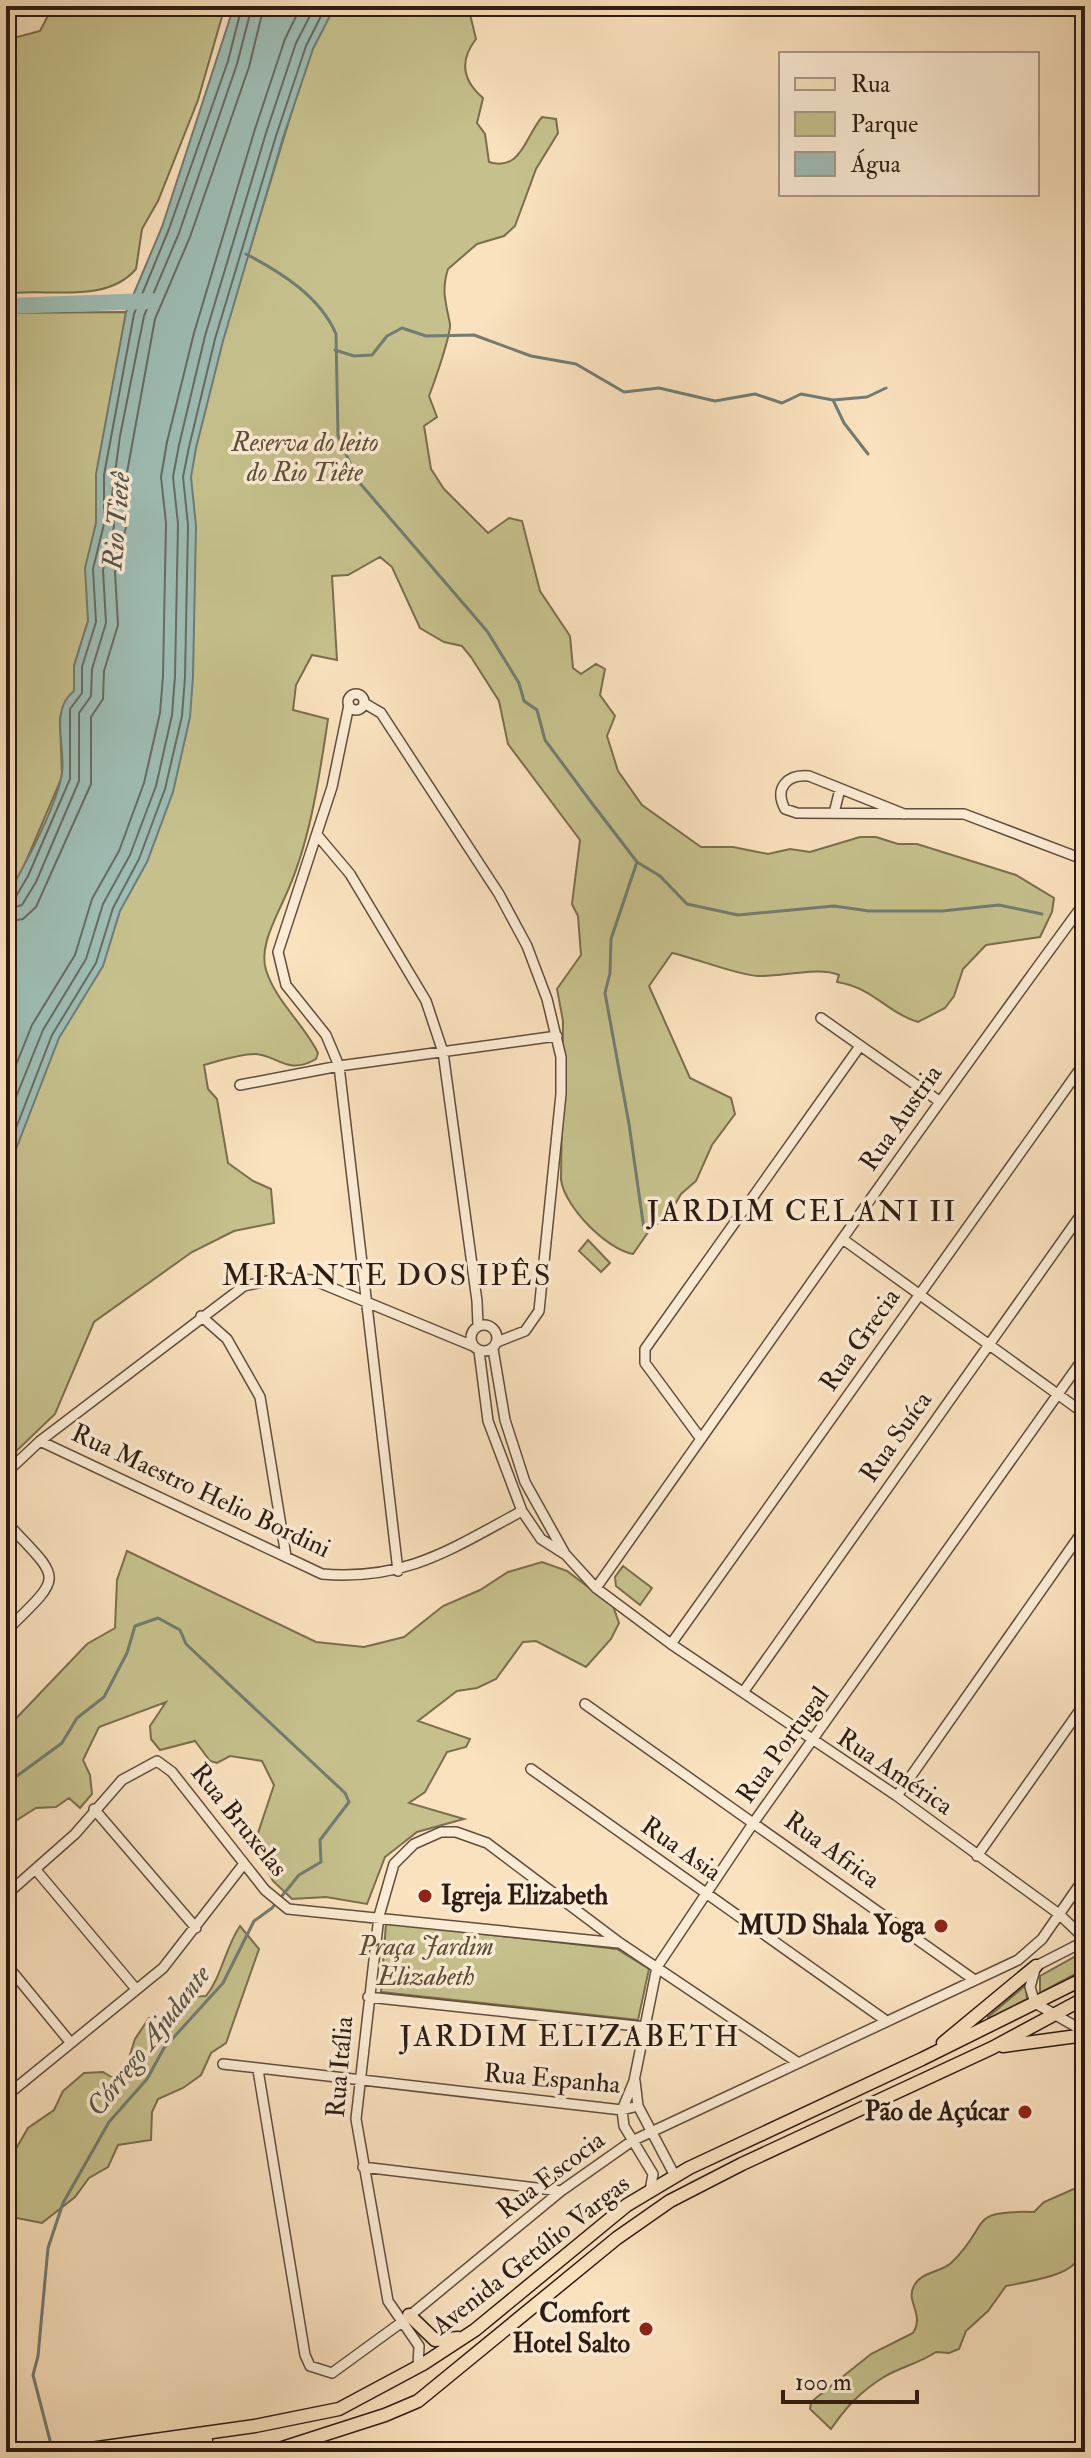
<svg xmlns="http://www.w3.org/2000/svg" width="1091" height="2458" font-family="'IM FELL Double Pica',serif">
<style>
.green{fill:#c6c18c;stroke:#7a6e4e;stroke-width:2}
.water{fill:#9ebdb4;stroke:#717c73;stroke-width:2}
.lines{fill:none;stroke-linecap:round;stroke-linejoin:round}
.shore{stroke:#666c62;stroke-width:2}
.stream{stroke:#717c73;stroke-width:3}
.river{stroke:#9ebdb4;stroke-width:16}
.minor-casing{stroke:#604d3c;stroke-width:12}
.major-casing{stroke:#2d1b11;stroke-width:15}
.minor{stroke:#fcecd5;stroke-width:9}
.major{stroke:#fae2be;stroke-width:12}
.poi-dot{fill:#8f2418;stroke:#fcecd5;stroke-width:3}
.labels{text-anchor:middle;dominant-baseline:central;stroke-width:7;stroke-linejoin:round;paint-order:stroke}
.park-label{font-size:26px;font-style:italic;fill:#5b4d36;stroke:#fcecd5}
.street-label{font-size:26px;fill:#2d1b11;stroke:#fcecd5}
.poi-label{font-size:26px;font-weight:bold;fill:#2d1b11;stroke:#fcecd5;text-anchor:end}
.water-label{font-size:28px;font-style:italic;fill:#55544a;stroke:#fcecd5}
.quarter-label{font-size:30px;letter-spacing:2px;fill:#2d1b11;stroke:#fcecd5}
</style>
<rect width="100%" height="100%" fill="#fae2be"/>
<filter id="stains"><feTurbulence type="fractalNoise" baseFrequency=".0025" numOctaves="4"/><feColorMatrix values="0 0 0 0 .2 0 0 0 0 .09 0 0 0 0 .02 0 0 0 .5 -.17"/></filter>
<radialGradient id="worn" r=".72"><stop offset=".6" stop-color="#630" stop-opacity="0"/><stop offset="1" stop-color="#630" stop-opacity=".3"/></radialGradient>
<path class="green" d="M53,6H225L198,100L158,201L142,229L136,269C107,303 53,289 13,293L6,292V40L40,31Z
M324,6H468L476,39C459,61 463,81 483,98L477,123L485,134L489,162C521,172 525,137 542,117L556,119L558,133L536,169L515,226L504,236L477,244L448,269C441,291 446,303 450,324C451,335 434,383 429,396L437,417L424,426L431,469L444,489L488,533L509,518L522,521L540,591L570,636L573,668L581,674L596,664L605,669L600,695L615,716L607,736L618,771L642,805L701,847H733L768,854L790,849L810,852L860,837H876L898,844H917L1016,875L1054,898L1052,912L1040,937L986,945L963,969L954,996L945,1008L918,1022C886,1012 874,988 837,982L839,975C819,966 782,977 758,976C737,975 695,958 672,953L649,986L690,1078L731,1098L735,1114L712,1145L696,1181L681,1194L670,1213L649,1231L633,1254C606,1249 565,1207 561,1180L563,1021L557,989L581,955L578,916L572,904L580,840L508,744L499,701L471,657L462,646L444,642L420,628L392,567L380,557L348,575L332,576L337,660L312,655L296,685L293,710L328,719C319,779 310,844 284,899C275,920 259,947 266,970C276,1002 304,1024 318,1053L316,1059C287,1076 278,1055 255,1054C240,1054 218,1061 204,1065L208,1089L217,1099L228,1163L253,1181L271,1189L274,1223L234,1231L192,1252L94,1322L55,1414L6,1461V1122L180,478Z
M126,312L96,523L88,621L74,666V691L60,718L62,777L21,873L6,898V313Z
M588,1240L610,1263L601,1272L579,1251Z
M127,1551L316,1642L364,1647L404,1637L443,1606L480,1590L508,1572L542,1562L567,1571L613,1606L619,1623L611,1639L586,1667L536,1641L523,1642L496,1679L477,1688L457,1691L418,1721L470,1739L466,1747L447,1752L425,1792L409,1803L464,1819L417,1832L385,1857L367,1904L326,1897L292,1899L273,1881L254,1845L274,1785L262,1761L230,1756L217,1763L210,1761L195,1741L160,1750L151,1739L150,1726L166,1702L99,1727L83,1760L90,1775L92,1794L80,1808L69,1798L56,1807L36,1808L6,1827V1729L87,1644L115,1628L117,1580Z
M623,1566L652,1588L640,1605L616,1586L615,1577Z
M386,1923L617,1949L649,1969L638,2020L381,1992Z
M240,1926L259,1949L226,2043L211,2053L201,2075L183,2088L158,2099L152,2112L151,2140L118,2145L108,2167L89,2178L75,2197L42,2223L6,2216V2166L28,2128L54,2110L63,2091L84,2073L103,2072L113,2078L124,2074L135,2039L149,2018L164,2017L171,2022L178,2012L179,1997L206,1996C222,1976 225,1948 240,1926Z
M1085,1951V1969L1040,1993V1976Z
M1026,1985L1027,1999L988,2019V2017Z
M1085,2184C1085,2267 1091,2270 1006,2286L988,2311L966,2331L959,2349L949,2353L936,2352C918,2364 900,2367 884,2377C861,2391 846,2407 831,2429L810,2409L811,2402L871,2354L913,2333C925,2314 905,2301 914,2286C922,2271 940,2273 951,2263C992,2224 965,2210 1034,2212L1044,2202Z"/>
<path class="water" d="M234,6H335L313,49L283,138L223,341L196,448L191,477L196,526L193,677L190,717L173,792L147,862L120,911L103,966L59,1038L6,1175V898C23,868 57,806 62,773C66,747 49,710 74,691V666L88,621L85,568L96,523V474L126,312L162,227Z"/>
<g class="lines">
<path class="shore" d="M6,900L15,898L28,876L70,779V709L82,693V667L96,622L93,569L104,524V475L134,314L169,229L228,61L242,6
M6,910L22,905L36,882L79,781V713L91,696L92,669L106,623L103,570L114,526L112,495L120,436L144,316L179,233L237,64L252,6
M6,922L23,919L36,907L91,784V717L103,699L104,671L118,625L115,572L126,527V478L155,319L190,237L249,67L264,6
M6,1090L32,1025L75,955L92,899L119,851L144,783L160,713L163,676L166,523L161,477L167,442L194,333L255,129L285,39L301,6
M6,1122L43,1030L86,959L103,904L130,855L156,786L172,715L175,676L178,524L173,477L179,445L205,336L266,133L296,43L315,6
M6,1154L52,1035L96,963L113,908L139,859L165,789L182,716L185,677L188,525L183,477L189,447L215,339L276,136L306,46L326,6"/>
<path class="stream" d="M246,254C280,272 320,296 336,334L338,436L358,481L487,631L519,683L524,701L537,710L545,740L594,806L637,862L660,876L687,904L738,915L834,906L869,911H942L999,905L1042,914
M335,350L354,356L372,355L387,336L402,328L426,336L474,335L531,356L576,364L624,392L659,388L715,401L755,394L782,403L801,394L833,400L844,423L868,454
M833,400L867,397L886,388
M637,862L611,939L610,973L605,993L629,1124L644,1229
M6,1784L62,1743L77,1718L104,1697L127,1653L135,1626L158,1618L180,1630L186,1644L345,1793L349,1802L320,1840L321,1862L299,1875L272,1908L254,1921L223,1983L164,2048L147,2079L109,2122L63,2203L48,2248L38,2356L33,2375L53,2452"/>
<path class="river" d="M6,306L152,301"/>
<g class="minor-casing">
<path id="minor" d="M348 702a8 8 0 1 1 16 0a8 8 0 1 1-16 0Z
M364,703L381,713L499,894L527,946L547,999L561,1057V1094L539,1311L525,1331L497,1342
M349,705L332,787L278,952L286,985L326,1035L339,1066L398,1571
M834,813L840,789
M904,814L809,776C787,774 774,788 785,809L797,813L964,814L1085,860
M318,836L350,874L426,1001L443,1052L477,1301L478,1326
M821,1018L939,1101
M240,1085L339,1066L557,1036
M844,1240L1085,1414
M201,1316L227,1339L260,1397L286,1556
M471 1338a13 13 0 1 1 26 0a13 13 0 1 1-26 0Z
M493,1349L505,1420L525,1482L564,1552
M479,1351L488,1421L522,1511L541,1539L566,1555L596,1588L671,1644L897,1796L1059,1914L1085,1939
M701,1439L645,1363V1349L860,1046
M40,1441L322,1574C406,1581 451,1549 522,1511
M6,1473L40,1441L244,1286L282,1278L313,1280L473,1346
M6,1522C62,1582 65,1573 6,1631
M596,1588C758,1358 919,1128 1085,902
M671,1644L1085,1062
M744,1691L1085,1209
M585,1704L973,1979
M531,1769L885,2020
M897,1796L1085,1528
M94,1809L196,1928
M977,1856L1085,1703
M36,1870L136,1989
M6,1895L75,1834L122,1780L157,1761L172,1772L265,1890L288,1909L618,1943
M1085,1941L1036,1966L1030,1987L1035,2003L1085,2032
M6,1964L70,2042
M368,1997L646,2027
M223,2064L622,2110L638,2106
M258,2070L305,2355L310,2366L332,2373L402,2322L561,2191L632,2141L1018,1960L1042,1939L1085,1877
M635,2081L638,2106L675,2176
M6,2096L163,1968L243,1865
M363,2167L561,2191
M650,2191L653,2174L624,2126L622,2110L634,2081L657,1967L754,1822L1085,1356
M418,2367L419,2346L388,2301L356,2119L379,1916L394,1864L414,1844L441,1832H456L487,1843L620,1943L797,2062"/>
</g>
<g class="major-casing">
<path id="major" d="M943,2043L1036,1966
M1003,2046L1085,2035
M409,2315L435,2340L458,2338
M69,2452L255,2426L339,2409L423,2364L475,2330L627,2205L689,2168L922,2059L1085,1978
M181,2452L193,2443L206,2440
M270,2452L385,2415L418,2401L617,2238L670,2201L742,2164L992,2048L1085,1998"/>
</g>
<use href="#minor" class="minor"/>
<use href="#major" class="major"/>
</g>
<g class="poi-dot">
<circle cx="425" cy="1896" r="8"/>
<circle cx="941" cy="1926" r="8"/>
<circle cx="1025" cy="2112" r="8"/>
<circle cx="646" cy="2329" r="8"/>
</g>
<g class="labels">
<g class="park-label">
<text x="305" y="443">Reserva do leito<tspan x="305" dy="30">do Rio Tiête</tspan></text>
<text x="426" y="1947">Praça Jardim<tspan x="426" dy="30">Elizabeth</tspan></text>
</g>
<g class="street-label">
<text transform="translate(901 1118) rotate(-55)">Rua Austria</text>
<text transform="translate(860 1340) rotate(-55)">Rua Grecia</text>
<text transform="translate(896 1437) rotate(-55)">Rua Suíca</text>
<text transform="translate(201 1491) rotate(25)">Rua Maestro Helio Bordini</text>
<text transform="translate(783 1745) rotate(-54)">Rua Portugal</text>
<text transform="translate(895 1772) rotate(34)">Rua América</text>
<text transform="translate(239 1820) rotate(51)">Rua Bruxelas</text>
<text transform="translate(681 1849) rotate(35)">Rua Asia</text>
<text transform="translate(832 1850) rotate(36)">Rua Africa</text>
<text transform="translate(340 2067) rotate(-85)">Rua Itália</text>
<text transform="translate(552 2079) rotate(5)">Rua Espanha</text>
<text transform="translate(551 2175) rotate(-37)">Rua Escocia</text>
<text transform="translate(531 2255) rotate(-38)">Avenida Getúlio Vargas</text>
</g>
<g class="poi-label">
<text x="441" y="1896" text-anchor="start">Igreja Elizabeth</text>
<text x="925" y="1926">MUD Shala Yoga</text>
<text x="1009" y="2112">Pão de Açúcar</text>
<text x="630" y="2314">Comfort<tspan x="630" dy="30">Hotel Salto</tspan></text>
</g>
<g class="water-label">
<text transform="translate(117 521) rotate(-85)">Rio Tietê</text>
<text transform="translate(149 2041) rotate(-52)">Córrego Ajudante</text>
</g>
<g class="quarter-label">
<text x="802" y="1211">JARDIM CELANI II</text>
<text x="387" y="1275">MIRANTE DOS IPÊS</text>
<text x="570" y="2036">JARDIM ELIZABETH</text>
</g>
</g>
<rect width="1091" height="2458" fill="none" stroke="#fae2be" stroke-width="32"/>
<rect x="8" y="8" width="1075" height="2442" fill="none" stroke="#2d1b11" stroke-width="4"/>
<rect x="16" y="16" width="1059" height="2426" fill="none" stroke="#2d1b11" stroke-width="2"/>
<rect x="779" y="52" width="260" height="144" fill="#fcecd5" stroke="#a99887" stroke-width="2"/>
<rect x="795" y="78" width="40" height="12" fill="#fae2be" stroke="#a99887" stroke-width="2"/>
<text x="851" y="92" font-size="24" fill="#2d1b11">Rua</text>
<rect x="795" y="112" width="40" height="24" fill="#c6c18c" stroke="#a99887" stroke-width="2"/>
<text x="851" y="132" font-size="24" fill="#2d1b11">Parque</text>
<rect x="795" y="152" width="40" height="24" fill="#9ebdb4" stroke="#a99887" stroke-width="2"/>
<text x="851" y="172" font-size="24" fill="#2d1b11">Água</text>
<path d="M783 2390v12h134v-12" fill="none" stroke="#2d1b11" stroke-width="4"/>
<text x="795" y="2390" font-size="24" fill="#2d1b11" stroke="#fcecd5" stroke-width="6" paint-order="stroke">100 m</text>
<rect width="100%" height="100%" filter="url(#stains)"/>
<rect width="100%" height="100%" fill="url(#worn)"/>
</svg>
